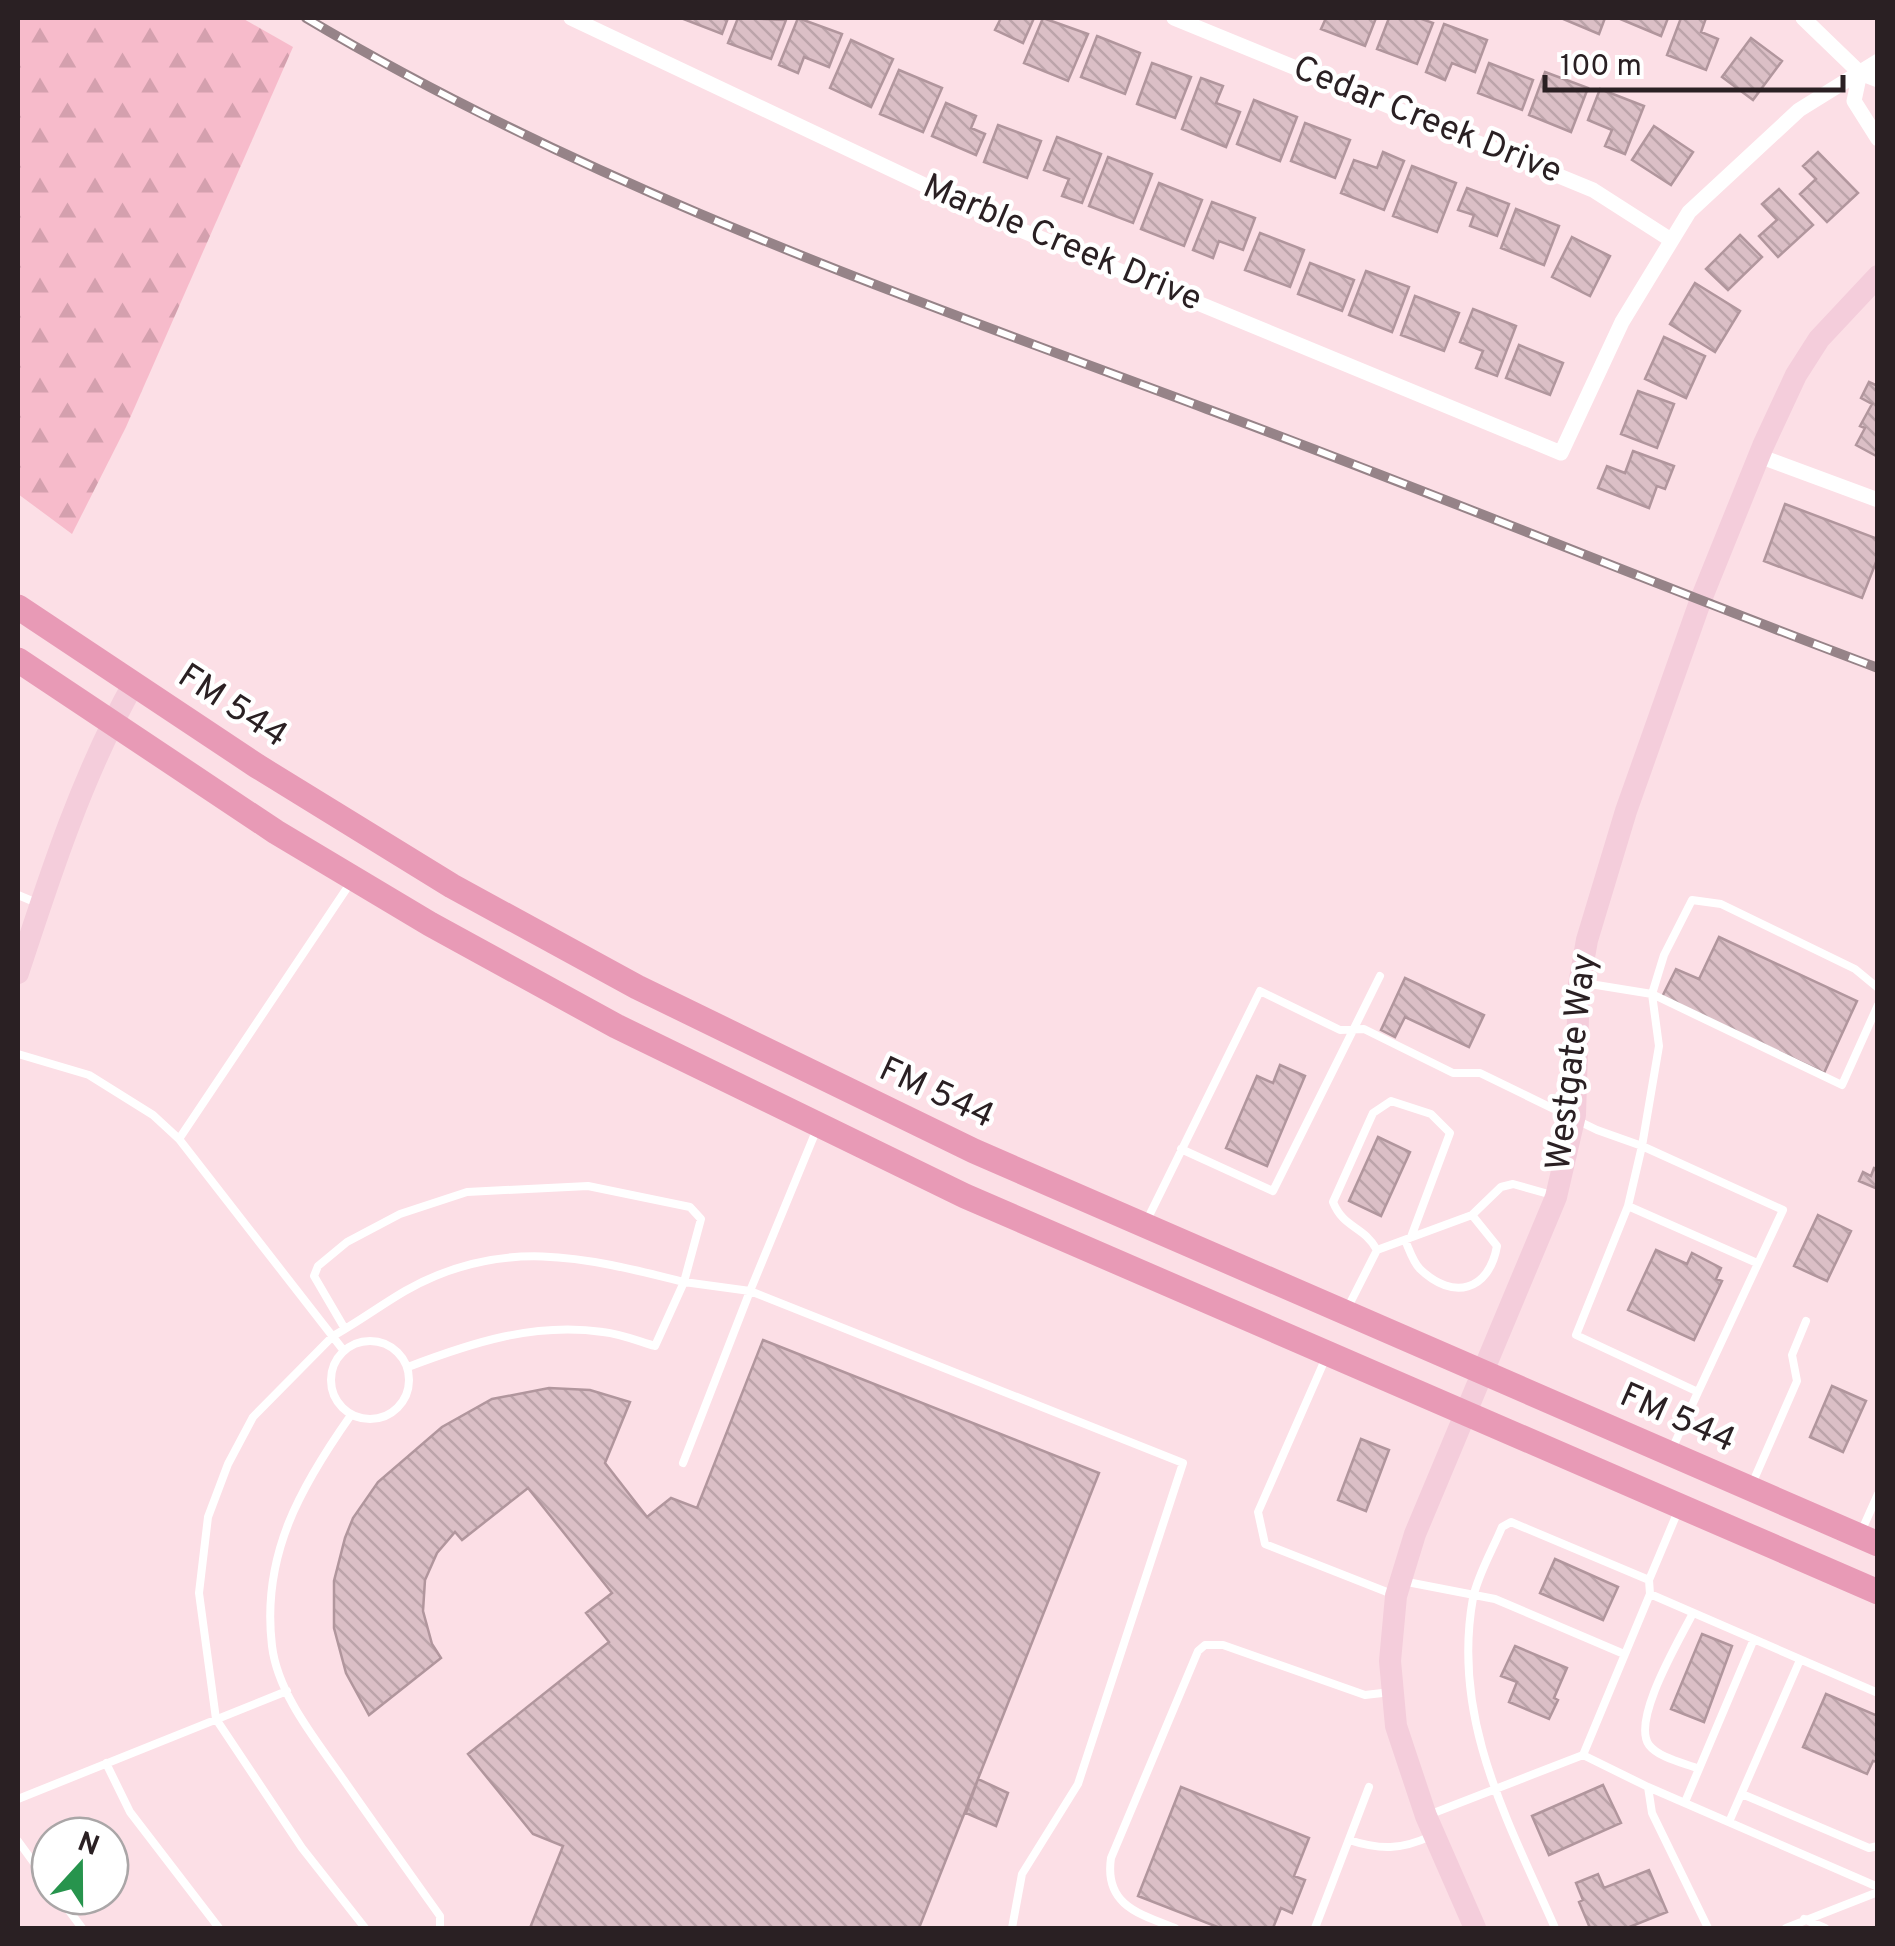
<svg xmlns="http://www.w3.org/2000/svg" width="1895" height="1946" font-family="Overpass,sans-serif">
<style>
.forest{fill:url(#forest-firs)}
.building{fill:url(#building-back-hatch);stroke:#b1969d;stroke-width:2.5}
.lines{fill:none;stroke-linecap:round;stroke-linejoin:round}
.lane{stroke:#fff;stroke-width:8}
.street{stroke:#fff;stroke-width:15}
.secondary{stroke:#f4cddb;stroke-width:22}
.primary{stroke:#e89ab6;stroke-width:25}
.rail-casing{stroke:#968388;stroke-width:10}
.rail{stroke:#fff;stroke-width:6;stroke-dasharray:19;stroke-linecap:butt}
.labels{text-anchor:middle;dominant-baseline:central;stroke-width:9;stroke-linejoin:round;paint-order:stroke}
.street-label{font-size:35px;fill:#2a2023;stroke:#fff}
</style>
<defs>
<pattern id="forest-firs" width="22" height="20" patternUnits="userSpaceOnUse" patternTransform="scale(2.5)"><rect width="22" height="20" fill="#f7bbcb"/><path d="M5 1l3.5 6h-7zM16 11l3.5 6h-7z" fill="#d4a0ae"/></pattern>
<pattern id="building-back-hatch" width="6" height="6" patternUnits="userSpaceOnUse" patternTransform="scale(2.5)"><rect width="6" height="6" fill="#dbbfc6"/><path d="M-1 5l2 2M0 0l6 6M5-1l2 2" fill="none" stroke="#bca4aa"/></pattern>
</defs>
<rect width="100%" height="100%" fill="#fcdfe6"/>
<path class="forest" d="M18,18H242L293,47L126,427L72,534L18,494Z"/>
<path class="building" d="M681,18H728L722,34Z
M738,18L786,20L771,59L728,43Z
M798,18L842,34L829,67L804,57L798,73L779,65Z
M1001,18H1000H1034L1023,43L995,30Z
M1043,18L1088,34L1068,81L1024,63Z
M1326,18H1376L1365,46L1321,29Z
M1389,18H1419L1433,23L1417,64L1377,49Z
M1561,18H1605L1599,34Z
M1618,18H1668L1661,36Z
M1681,18H1706L1701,32L1718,39L1706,70L1667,55Z
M1444,24L1487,40L1475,72L1452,63L1445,80L1426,72Z
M1097,36L1140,53L1125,94L1081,77Z
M1751,38L1782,61L1753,100L1722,77Z
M851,40L893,59L871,107L830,88Z
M1152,63L1191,77L1175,118L1137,104Z
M1489,63L1533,80L1522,110L1478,93Z
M899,70L942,88L923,132L880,114Z
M1545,72L1588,88L1571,132L1529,115Z
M1201,78L1223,86L1216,103L1240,112L1226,147L1182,129Z
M1600,89L1644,106L1625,154L1605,146L1612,130L1588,120Z
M1254,100L1297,117L1280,161L1237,144Z
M946,103L976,116L971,128L985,134L976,155L932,136Z
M1305,123L1350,140L1335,178L1291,161Z
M998,125L1041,141L1027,178L984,162Z
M1654,126L1693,152L1671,185L1632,160Z
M1057,137L1101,154L1082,203L1062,196L1069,179L1044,170Z
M1383,152L1404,161L1384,210L1341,193L1354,160L1377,168Z
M1818,152L1858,193L1827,222L1800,194L1816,179L1803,166Z
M1108,157L1152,174L1133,223L1089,206Z
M1412,166L1456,183L1437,232L1393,216Z
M1159,183L1202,200L1184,246L1141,229Z
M1467,188L1509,204L1497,236L1470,226L1474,215L1458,210Z
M1779,189L1813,225L1778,257L1759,236L1777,220L1762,204Z
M1212,202L1255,218L1243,250L1219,241L1213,258L1193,250Z
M1516,209L1559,226L1544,265L1501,248Z
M1260,233L1304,250L1290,287L1245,270Z
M1740,235L1762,257L1728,290L1706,269Z
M1572,237L1610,256L1590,296L1552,277Z
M1310,263L1354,280L1342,311L1298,294Z
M1366,271L1409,287L1392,332L1349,315Z
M1695,283L1740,311L1715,352L1670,324Z
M1415,296L1459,313L1444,351L1401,335Z
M1473,309L1516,326L1497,376L1476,368L1483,351L1460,342Z
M1664,337L1705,356L1686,398L1645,379Z
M1519,345L1563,363L1550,395L1506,378Z
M1869,382L1878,386V457L1856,445L1865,428L1860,426L1872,404L1861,398Z
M1638,391L1674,404L1657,448L1621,434Z
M1633,451L1674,466L1665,489L1657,486L1649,508L1598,488L1607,466L1625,473Z
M1785,504L1878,539V557L1862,598L1764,561Z
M1719,937L1857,1001L1824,1073L1662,997L1676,969L1699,979Z
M1405,978L1484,1015L1469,1047L1405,1017L1395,1037L1381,1030Z
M1280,1065L1305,1076L1267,1166L1226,1148L1257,1076L1273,1083Z
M1378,1137L1410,1152L1381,1216L1349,1201Z
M1874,1168L1878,1169V1189L1859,1181L1863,1172L1871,1176Z
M1818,1215L1851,1231L1827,1281L1794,1266Z
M1656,1250L1687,1264L1692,1253L1721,1268L1716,1279L1722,1281L1694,1340L1628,1310Z
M763,1340L1099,1473L919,1928H530L563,1846L533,1834L468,1754L609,1642L586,1613L612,1593L528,1488L462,1540L455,1532L437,1553L425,1580L423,1611L432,1644L441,1658L369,1715L346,1673L334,1628V1581L345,1538L353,1518L378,1482L442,1427L492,1399L549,1388L590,1390L630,1402L605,1463L647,1517L671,1498L697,1508Z
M1832,1386L1866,1401L1843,1452L1810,1437Z
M1361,1439L1389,1450L1366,1511L1338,1500Z
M1555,1559L1618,1587L1603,1620L1540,1593Z
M1702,1634L1732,1646L1704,1722L1671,1709Z
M1515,1646L1567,1668L1554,1698L1558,1700L1549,1719L1509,1702L1517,1682L1501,1676Z
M1826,1694L1878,1716V1762L1873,1761L1867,1774L1803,1747Z
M978,1779L1008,1793L996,1826L966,1813Z
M1603,1785L1621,1823L1549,1855L1532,1816Z
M1181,1787L1309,1838L1294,1876L1305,1880L1292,1913L1281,1908L1273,1928H1220L1138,1896Z
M1649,1870L1667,1912L1627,1928H1590L1579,1902L1583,1900L1576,1883L1598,1874L1604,1888Z"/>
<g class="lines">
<path class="lane" d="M18,895L37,903
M1878,988L1855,969L1721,904L1692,900L1664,955L1652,994L1842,1085L1878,1005
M18,1054L89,1075L153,1115L179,1139L344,1351
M179,1139L351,882
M1181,1149L1273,1191L1380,976
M1628,1206L1757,1263
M1147,1220L1260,991L1340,1030L1364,1029L1453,1073H1480L1597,1130L1642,1146L1783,1210L1698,1392L1576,1335L1628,1206L1642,1146L1659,1046L1652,994L1584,983
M1405,1240C1409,1249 1413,1262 1420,1269C1453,1301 1489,1291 1497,1246L1472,1215
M1377,1250C1363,1225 1344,1229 1333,1202L1373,1113L1391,1101L1431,1114L1450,1133L1411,1237
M1347,1309L1377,1250L1472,1215L1501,1187L1513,1184L1552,1195
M345,1329L314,1276L318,1266L347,1242L400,1214L467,1192L588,1186L690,1207L701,1219L684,1282C584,1257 501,1236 405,1291C381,1305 358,1322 333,1336L253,1417L228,1464L208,1517L199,1593L216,1719L302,1848L365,1928
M331 1380a39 39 0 1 1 78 0a39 39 0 1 1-78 0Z
M1327,1355L1258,1512L1265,1544L1392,1594
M408,1367C471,1343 534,1322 603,1332C621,1334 638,1341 655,1346L684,1282L750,1291L816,1131
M351,1415C301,1486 261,1555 272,1646C278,1695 317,1741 343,1779C375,1825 408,1871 440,1916V1928
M1673,1447L1698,1392
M683,1463L750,1291L1183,1463L1078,1784L1022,1874L1012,1928
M1752,1484L1797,1381L1792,1355L1806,1321
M1861,1532L1878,1494
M1402,1581L1495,1599L1624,1654
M1650,1594L1878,1693
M1693,1613C1680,1639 1631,1720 1649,1745C1659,1758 1684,1763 1699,1769
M1583,1755L1648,1787L1878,1887
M106,1763L130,1812L219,1928
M1648,1787L1652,1813L1708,1928
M1742,1794L1869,1848L1878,1846
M18,1799L287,1691
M1685,1802L1754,1639
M1431,1814L1583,1755L1650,1594L1649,1580L1678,1511
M1729,1822L1800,1660
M1349,1840C1380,1850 1401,1850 1431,1836
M18,1841L50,1885
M58,1896L82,1928
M1804,1919L1825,1928
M1175,1928C1139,1914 1104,1905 1111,1858L1198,1651L1205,1645H1223L1365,1695L1391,1692
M1315,1928L1369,1787
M1555,1928C1508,1821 1451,1719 1473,1598C1478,1574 1493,1549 1502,1527L1511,1522L1649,1580
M1786,1928L1878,1892"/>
<path class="street" d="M571,18L1011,226L1561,453L1622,322L1689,212L1799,110L1878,61
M1174,18L1593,190L1671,240
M1803,18L1860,73L1878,80
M1860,73L1854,101L1878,139
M1759,456L1878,500"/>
<path class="secondary" d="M18,973C50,875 83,773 134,683
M1475,1928L1426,1816L1396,1726L1390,1661L1396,1596L1415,1534L1556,1197L1575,1115L1579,985L1587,940L1626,811L1700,602L1763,446L1796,375L1819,339L1878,276"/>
<path class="primary" d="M18,607L257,766L452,886L637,987L974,1151L1878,1544
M18,660L276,832L430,924L616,1026L965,1196L1878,1592"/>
<g class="rail-casing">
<path id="rail" d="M306,18C590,187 899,294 1207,409C1432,492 1653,584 1878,668"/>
</g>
<use href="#rail" class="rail"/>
</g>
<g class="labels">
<g class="street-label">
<text transform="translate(1427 121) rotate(22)">Cedar Creek Drive</text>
<text transform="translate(1062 244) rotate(23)">Marble Creek Drive</text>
<text transform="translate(232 707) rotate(33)">FM 544</text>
<text transform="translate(1573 1062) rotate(-83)">Westgate Way</text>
<text transform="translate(936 1094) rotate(25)">FM 544</text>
<text transform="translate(1677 1419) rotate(24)">FM 544</text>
</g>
</g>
<rect width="1895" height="1946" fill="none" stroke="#2a2023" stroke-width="40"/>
<g transform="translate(80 1866) rotate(21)"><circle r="48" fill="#ffffff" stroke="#aaa6a7" stroke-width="2.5"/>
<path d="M0-8L18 38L0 25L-18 38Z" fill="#27944d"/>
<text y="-15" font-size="28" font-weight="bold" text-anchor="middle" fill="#2a2023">N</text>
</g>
<path d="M1545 75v15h298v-15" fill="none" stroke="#2a2023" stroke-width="5"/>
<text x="1560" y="75" font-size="30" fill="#2a2023" stroke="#ffffff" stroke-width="8" paint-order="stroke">100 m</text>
</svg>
